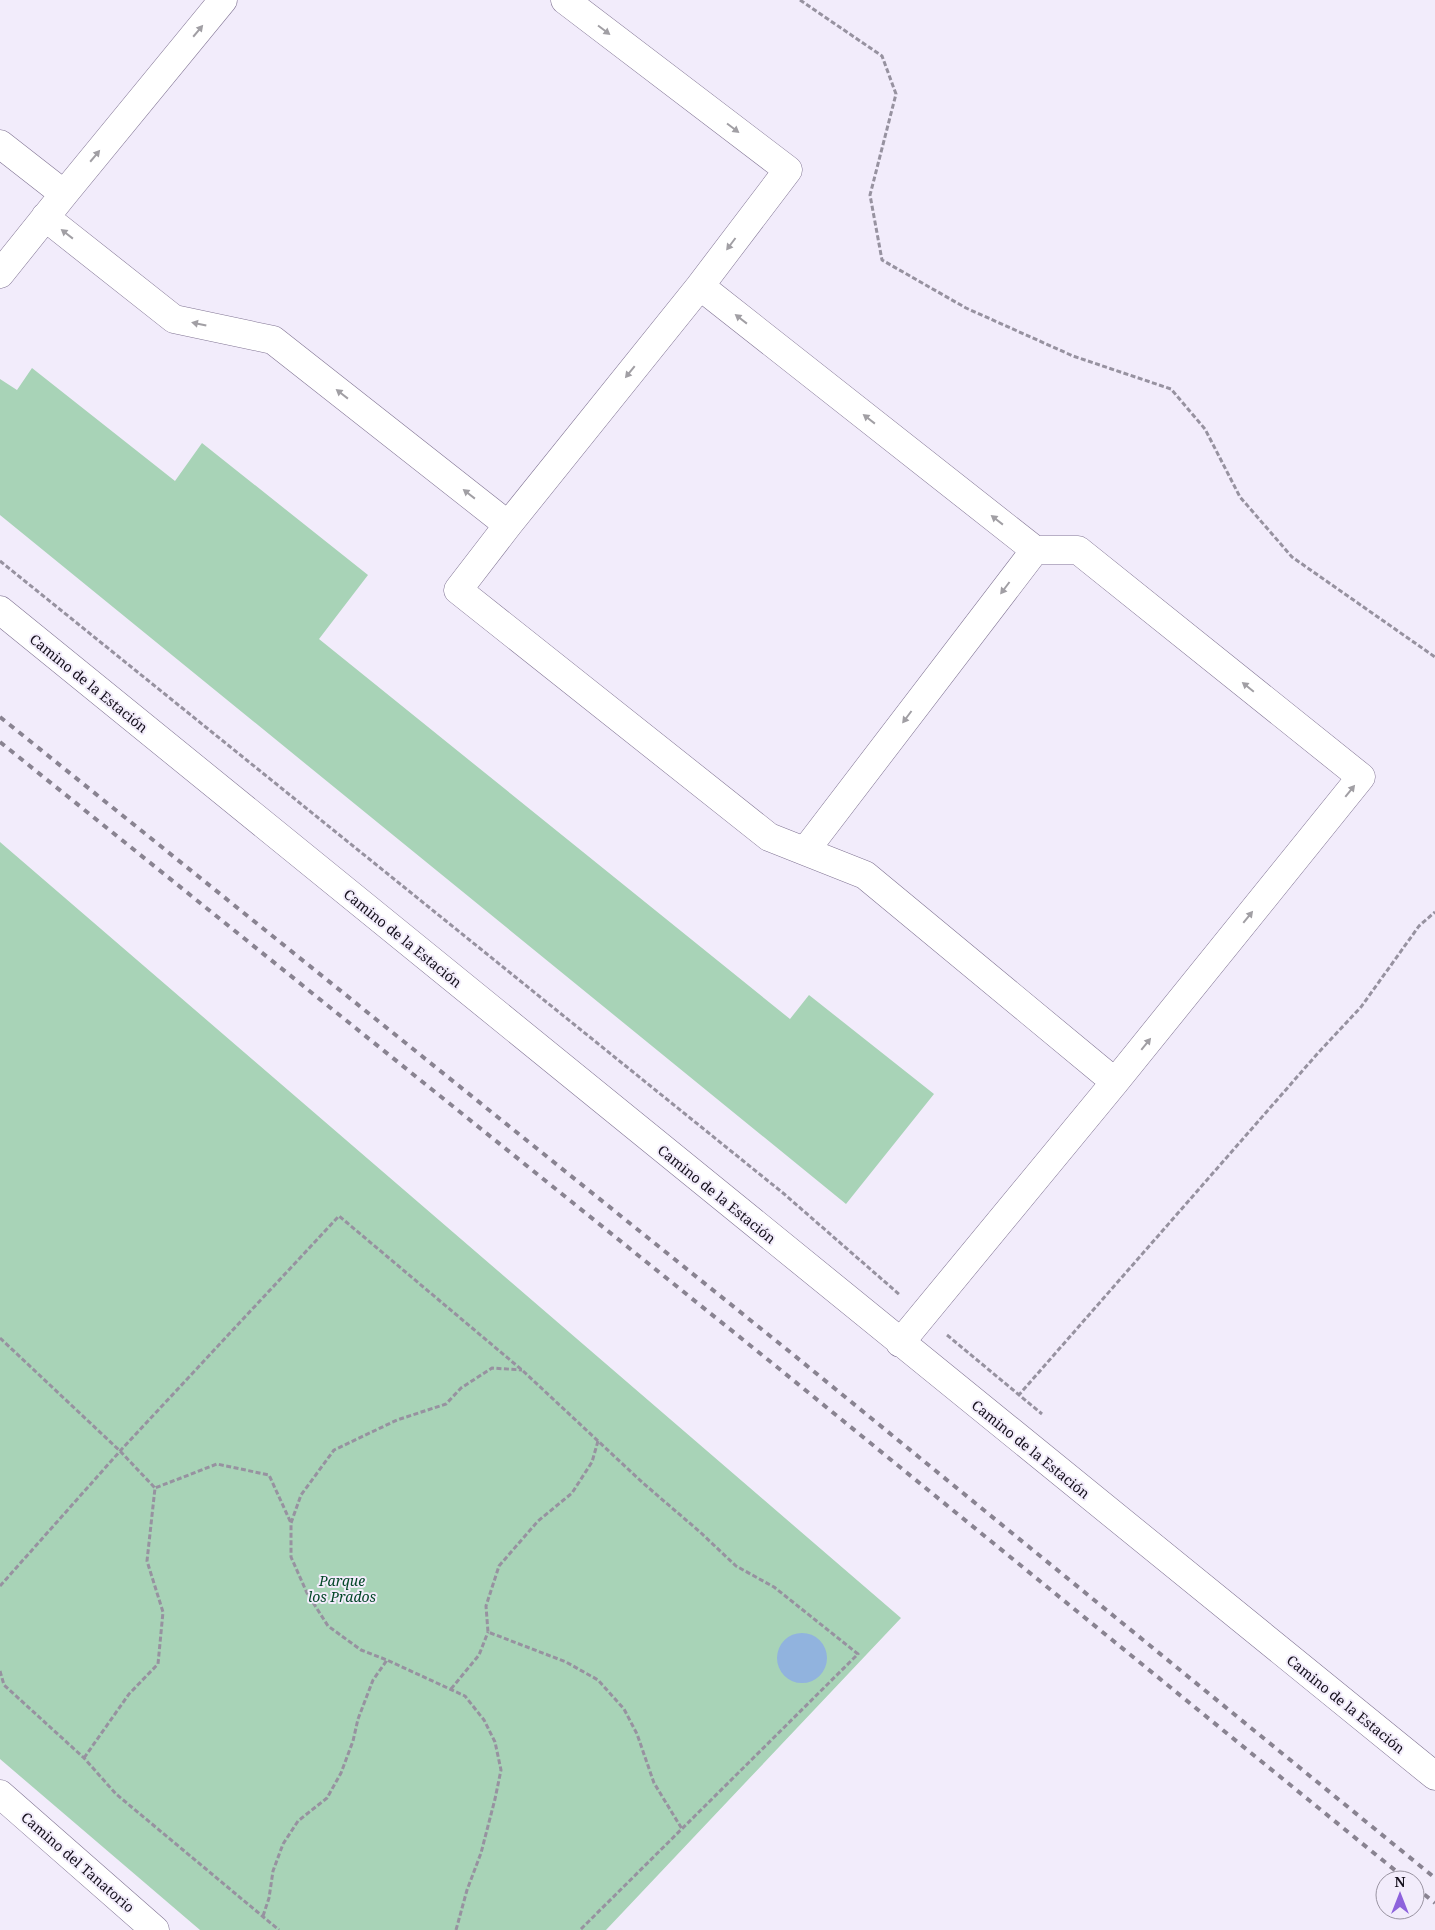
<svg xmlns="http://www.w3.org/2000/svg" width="1435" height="1930" font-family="'Noto Serif',serif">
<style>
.green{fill:#a8d3b7}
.water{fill:#91b3de}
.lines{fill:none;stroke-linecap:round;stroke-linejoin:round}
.minor-casing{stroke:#807493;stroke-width:29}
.path{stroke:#9792a0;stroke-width:3;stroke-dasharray:5 2.5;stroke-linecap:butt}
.minor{stroke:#fff;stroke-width:28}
.rail{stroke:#898391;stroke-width:4;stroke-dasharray:6 6;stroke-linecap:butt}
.oneway{fill:#a19fa4}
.labels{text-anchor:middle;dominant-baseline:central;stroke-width:4;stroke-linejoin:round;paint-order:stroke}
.street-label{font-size:14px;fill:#15101c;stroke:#f2ecfb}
.park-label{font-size:14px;font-style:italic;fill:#034627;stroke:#f2ecfb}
</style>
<rect width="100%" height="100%" fill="#f2ecfb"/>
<path class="green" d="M32,368L175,481L202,443L368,575L319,639L790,1019L809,995L934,1094L846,1204L0,515V379L17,390Z
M0,842L901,1618L606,1930H200L0,1759Z"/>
<path class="water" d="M777 1658a25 25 0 1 1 50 0a25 25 0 1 1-50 0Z"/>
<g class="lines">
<g class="minor-casing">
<path id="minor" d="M565,0L788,170L700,286L508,525L458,590L769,837L865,875L1115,1082
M0,144L64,194
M45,217L174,319L273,340L508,525
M0,274L64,194L223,0
M700,286L1035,550H1078L1361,777L1115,1082L900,1343
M0,610L1435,1776
M805,851L1035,550
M0,1794L155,1930"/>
</g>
<path class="path" d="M800,0L882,56L896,94L870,195L882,260L966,308L1073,356L1171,389L1205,429L1240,497L1292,557L1435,657
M0,561L783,1193L900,1295
M947,1335L1042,1414
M0,1338L120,1451L155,1488
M1018,1396L1318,1053L1361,1007L1419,926L1435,912
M598,1441L592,1462L572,1493L538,1521L499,1566L486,1606L488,1632L566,1662L598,1680L624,1709L637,1734L654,1783L682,1829
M0,1586L121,1450L339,1216L522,1370L643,1483L700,1532L736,1566L774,1587L858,1654L580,1930
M0,1671L4,1685L84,1758L116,1794L279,1930
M451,1689L479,1655L488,1632
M84,1758L129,1694L158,1664L163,1612L147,1561L155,1488L217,1464L269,1475L291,1523
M263,1916L269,1898L273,1871L283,1844L298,1821L327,1798L341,1773L353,1741L358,1719L373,1680L387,1660
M456,1930L467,1890L481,1853L495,1799L501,1770L495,1742L484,1720L465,1696L387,1660L361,1650L328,1626L307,1593L291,1557V1523L301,1495L334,1450L397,1420L446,1404L461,1388L492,1368L522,1370"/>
<use href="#minor" class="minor"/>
<path class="rail" d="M0,717L790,1352L1435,1878
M0,742L777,1367L1407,1880
M1415,1887L1435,1903"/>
</g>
<defs><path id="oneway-solid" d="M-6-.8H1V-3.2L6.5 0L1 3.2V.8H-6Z" transform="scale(1.25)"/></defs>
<g class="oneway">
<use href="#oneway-solid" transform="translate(604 30) rotate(37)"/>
<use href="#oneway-solid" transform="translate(198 31) rotate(-50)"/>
<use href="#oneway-solid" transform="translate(733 128) rotate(37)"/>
<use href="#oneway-solid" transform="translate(95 156) rotate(-50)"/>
<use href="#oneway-solid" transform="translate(67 234) rotate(-142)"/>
<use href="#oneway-solid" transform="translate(731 244) rotate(127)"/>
<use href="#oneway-solid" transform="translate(741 319) rotate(-142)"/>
<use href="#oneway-solid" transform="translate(199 324) rotate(-168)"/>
<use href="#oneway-solid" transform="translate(630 372) rotate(129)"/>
<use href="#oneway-solid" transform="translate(342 394) rotate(-142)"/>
<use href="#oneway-solid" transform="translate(869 419) rotate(-142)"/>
<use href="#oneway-solid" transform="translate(469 494) rotate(-142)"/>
<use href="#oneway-solid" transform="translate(997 520) rotate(-142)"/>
<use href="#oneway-solid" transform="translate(1005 588) rotate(127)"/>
<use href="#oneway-solid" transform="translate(1248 687) rotate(-141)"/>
<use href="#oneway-solid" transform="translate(907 717) rotate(127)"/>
<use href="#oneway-solid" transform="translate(1350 791) rotate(-51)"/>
<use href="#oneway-solid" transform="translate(1248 917) rotate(-51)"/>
<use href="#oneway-solid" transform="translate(1146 1044) rotate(-51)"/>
</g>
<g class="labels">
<g class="street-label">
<text transform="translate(89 683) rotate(39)">Camino de la Estación</text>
<text transform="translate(403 938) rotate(39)">Camino de la Estación</text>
<text transform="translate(717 1194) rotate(39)">Camino de la Estación</text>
<text transform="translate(1031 1449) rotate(39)">Camino de la Estación</text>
<text transform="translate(1346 1704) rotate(39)">Camino de la Estación</text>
<text transform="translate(78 1862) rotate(41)">Camino del Tanatorio</text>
</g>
<g class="park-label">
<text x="342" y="1580">Parque<tspan x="342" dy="16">los Prados</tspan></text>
</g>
</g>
<g transform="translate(1400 1895)"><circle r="24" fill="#f2ecfb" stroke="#9a94a2"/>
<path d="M0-4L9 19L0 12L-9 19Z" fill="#8d62dc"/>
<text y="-8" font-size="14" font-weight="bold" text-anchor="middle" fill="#15101c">N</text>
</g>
</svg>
